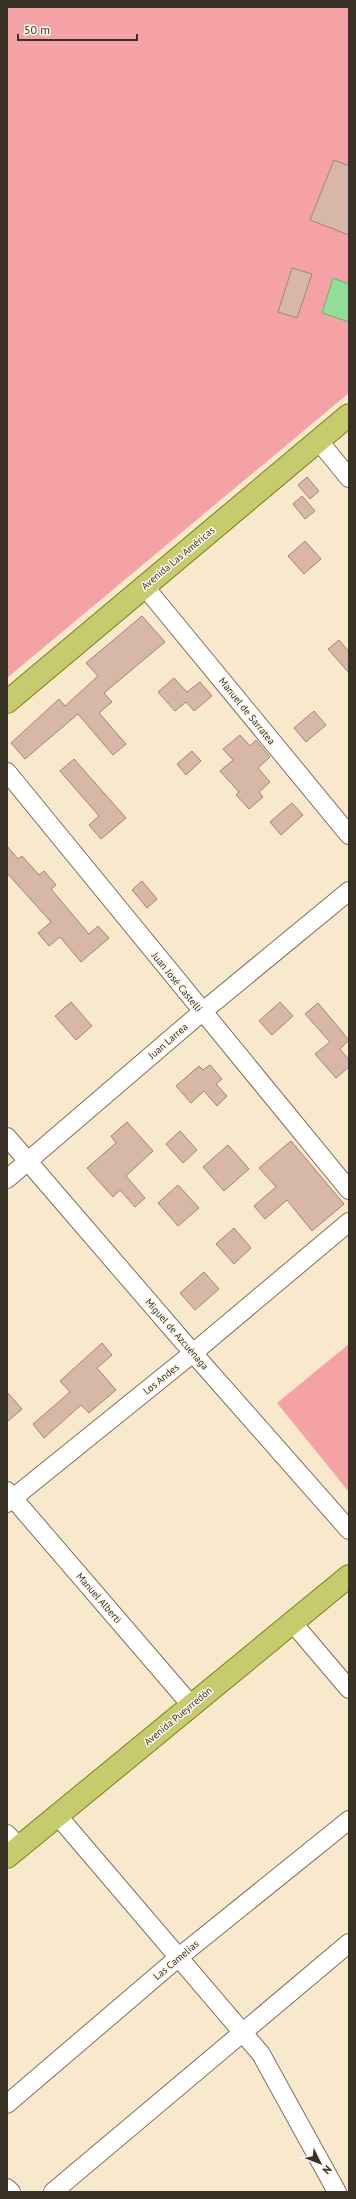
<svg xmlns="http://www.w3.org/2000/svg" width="356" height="2199" font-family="'PT Sans',sans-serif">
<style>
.green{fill:#f4a2a6}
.water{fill:#91de96;stroke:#76aa74}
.building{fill:#d6b7a8;stroke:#a18476}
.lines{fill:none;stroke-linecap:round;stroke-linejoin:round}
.minor-casing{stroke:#7f7158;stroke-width:20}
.major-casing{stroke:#7b7f14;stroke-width:24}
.minor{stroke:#fff;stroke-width:18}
.major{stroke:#c6cb6d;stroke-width:22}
.labels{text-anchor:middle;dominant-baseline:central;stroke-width:3;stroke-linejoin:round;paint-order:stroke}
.street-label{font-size:10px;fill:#373126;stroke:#fef7ec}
</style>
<rect width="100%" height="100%" fill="#f9e9cc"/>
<path class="green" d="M7,7H349V393L7,678Z
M349,1344V1492L277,1403Z"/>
<path class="water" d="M333,278L349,284V322L322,313Z"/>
<path class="building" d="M334,160L349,166V235L310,220Z
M292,268L312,274L297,318L278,312Z
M307,477L319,491L310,499L298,485Z
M302,496L315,511L305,519L293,504Z
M305,541L321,559L304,574L288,556Z
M142,616L165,642L104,693L112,702L99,713L126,744L113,755L78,714L25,759L11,743L59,699L65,706L98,676L86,663Z
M339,640L349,652V673L328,649Z
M174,678L187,692L200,682L212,696L194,711L186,702L175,711L158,692Z
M314,711L326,725L306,742L294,728Z
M240,735L250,746L256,740L270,757L258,768L270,782L259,792L263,797L249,809L236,795L239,792L220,771L233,760L223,749Z
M192,751L201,761L186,775L177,764Z
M74,759L126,818L101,839L89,825L99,816L60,771Z
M292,803L303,815L281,835L270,822Z
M7,846L18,859L22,856L39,875L44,871L56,885L51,889L89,934L98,926L109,938L81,962L60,937L49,946L38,933L51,922L7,873Z
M142,881L157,899L147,908L132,890Z
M71,1002L92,1026L76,1040L55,1016Z
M280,1002L293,1016L272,1035L259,1021Z
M318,1003L349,1040L340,1049L349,1060V1067L336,1078L315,1054L330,1042L305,1014Z
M210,1065L222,1079L216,1084L227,1096L217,1106L204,1091L191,1103L176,1086L199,1066L203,1070Z
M127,1122L153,1151L126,1176L145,1198L135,1207L120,1190L113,1197L87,1168L116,1143L111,1136Z
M180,1131L197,1150L183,1163L166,1144Z
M291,1141L344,1204L312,1231L287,1200L265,1219L254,1206L276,1187L259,1168Z
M228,1145L249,1169L224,1191L203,1167Z
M178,1185L199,1208L178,1226L158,1203Z
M234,1228L251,1248L234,1264L216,1244Z
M204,1272L219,1289L195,1310L180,1293Z
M102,1343L112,1355L97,1368L116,1390L89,1413L81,1405L44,1438L33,1424L70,1392L60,1381Z
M7,1392L22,1409L7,1422Z"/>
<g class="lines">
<g class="minor-casing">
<path id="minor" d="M318,440L349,478
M145,587L349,835
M7,772L349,1190
M7,1137L193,1353L349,1530
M7,1179L202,1012L349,891
M7,1491L191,1705
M7,1503L193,1353L349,1222
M292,1622L349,1689
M58,1816L261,2054L337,2192
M7,1834L19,1847
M7,2104L179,1957L349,1820
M7,2188L11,2192
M53,2192L349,1943"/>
</g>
<g class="major-casing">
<path id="major" d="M7,702L349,415
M7,1857L349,1576"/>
</g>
<use href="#minor" class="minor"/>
<use href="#major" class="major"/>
</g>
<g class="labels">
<g class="street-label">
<text transform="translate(178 558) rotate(-40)">Avenida Las Américas</text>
<text transform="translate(247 711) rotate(51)">Manuel de Sarratea</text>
<text transform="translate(177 982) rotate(51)">Juan José Castelli</text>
<text transform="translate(168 1041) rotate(-41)">Juan Larrea</text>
<text transform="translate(177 1334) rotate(49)">Miguel de Azcuénaga</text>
<text transform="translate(161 1379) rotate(-39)">Los Andes</text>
<text transform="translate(99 1598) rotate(49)">Manuel Alberti</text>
<text transform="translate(178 1716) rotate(-40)">Avenida Pueyrredón</text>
<text transform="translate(176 1960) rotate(-40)">Las Camelias</text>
</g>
</g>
<rect width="356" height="2199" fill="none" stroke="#373126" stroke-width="16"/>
<g transform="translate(320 2163) rotate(133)" stroke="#fef7ec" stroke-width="3" paint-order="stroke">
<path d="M0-3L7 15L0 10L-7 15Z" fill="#373126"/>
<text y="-6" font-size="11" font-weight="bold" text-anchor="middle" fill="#373126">N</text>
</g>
<path d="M18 34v6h119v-6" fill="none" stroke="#373126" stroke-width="2"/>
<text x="24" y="34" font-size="12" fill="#373126" stroke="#fef7ec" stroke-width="3" paint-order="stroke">50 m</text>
</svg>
